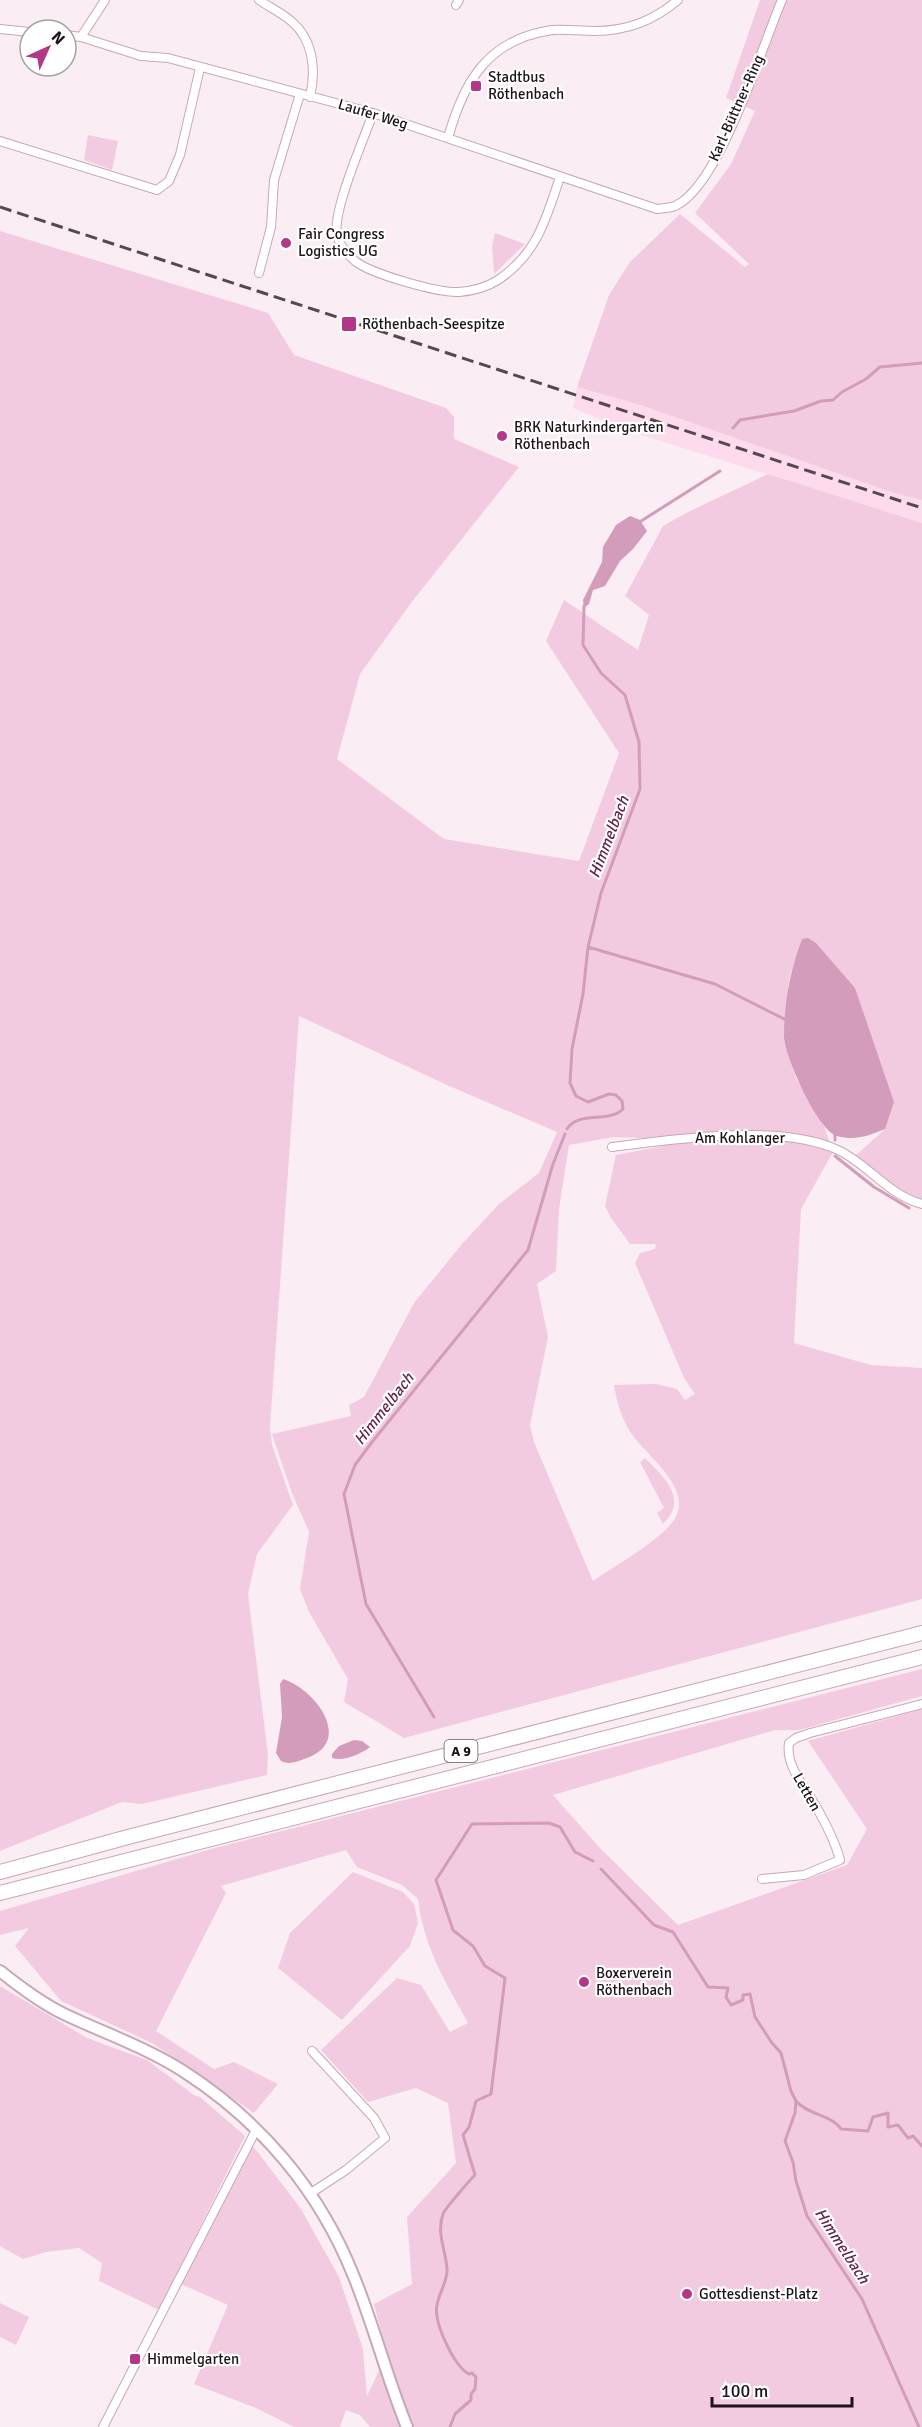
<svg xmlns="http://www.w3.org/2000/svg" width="922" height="2427" font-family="Signika,sans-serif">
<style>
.built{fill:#fddbed}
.green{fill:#f3cbe1;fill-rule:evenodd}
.water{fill:#d39cbb}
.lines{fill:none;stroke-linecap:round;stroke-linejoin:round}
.stream{stroke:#d39cbb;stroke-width:3}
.street-casing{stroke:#c7a7b8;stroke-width:10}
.secondary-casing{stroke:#c7a7b8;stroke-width:14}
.highway-casing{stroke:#c7a7b8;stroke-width:16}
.street{stroke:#fff;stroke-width:8}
.secondary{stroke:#fff;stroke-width:10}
.highway{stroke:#fff;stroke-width:14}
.rail{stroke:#55484f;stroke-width:3;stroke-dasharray:12 6;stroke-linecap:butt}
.poi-dot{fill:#b33788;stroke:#fff;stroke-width:2}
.labels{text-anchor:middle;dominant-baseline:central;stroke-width:4.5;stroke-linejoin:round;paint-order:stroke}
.shield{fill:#fff;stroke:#625a5f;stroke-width:1.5}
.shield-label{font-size:14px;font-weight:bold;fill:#1f131a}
.poi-label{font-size:15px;fill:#1f131a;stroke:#fff;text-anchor:start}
.street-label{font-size:15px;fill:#1f131a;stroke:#fff}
.water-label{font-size:16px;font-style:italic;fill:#66254e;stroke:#fff}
</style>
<rect width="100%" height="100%" fill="#fbedf4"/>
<path class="built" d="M577,387L640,405L894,493L922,500V523L629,431L573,408Z"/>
<path class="green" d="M760,0H922V500L894,493L640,405L577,387L609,295L630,262L680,214L745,267L749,264L695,213L731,164L755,111L726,98Z
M88,135L118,141L112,170L84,160Z
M0,231L268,313L294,355L446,408L454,417V439L519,467L411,603L360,674L337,759L444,839L579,861L619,753L546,641L564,600L638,650L649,615L625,596L663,526L688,512L768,474L922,523V1201L889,1184L855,1156L885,1129L802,939L789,979L784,1040L796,1078L824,1126L833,1152L801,1209L794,1343L871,1365L922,1368V1599L404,1738L344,1702L348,1679L309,1612L300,1589L309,1532L292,1493L272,1434L351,1416L349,1405L364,1397L414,1303L462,1244L499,1204L539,1173L557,1132L447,1085L299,1016L270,1427L272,1445L293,1505L257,1554L248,1594L268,1755L267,1775L142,1804L122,1802L0,1851ZM614,1137L664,1139L663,1146L616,1155L605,1206L611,1218L630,1244H656L655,1249L640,1253L635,1263L684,1378L695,1394L685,1400L677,1389L656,1384L614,1385C617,1403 622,1421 633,1436C649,1458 698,1492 671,1524C654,1544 616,1565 593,1581L534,1442L530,1425L548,1337L537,1284L556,1271L559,1209L569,1145Z
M495,233L525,244L494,274L492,246Z
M645,1458C664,1477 689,1499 663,1524L657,1513L664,1508L640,1462Z
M922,1669V1696L799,1730H775L553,1795L600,1848L678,1925L847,1865L867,1829L808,1741L922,1709V2427H370L360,2415L346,2410L340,2427H294L256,2408L194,2384L228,2305L181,2284L253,2146L301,2209L339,2277L363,2349L367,2396L387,2354L374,2304L412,2284L407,2217L456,2163L448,2103L416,2088L368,2102L321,2050L397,1978L421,1985L450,2032L468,2023C445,1981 424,1948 418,1899L402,1885L357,1867L346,1850L221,1886L226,1893L156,2031L214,2069L234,2062L278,2084L254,2113L152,2043L61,2001L15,1946L29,1928L0,1935V1911L211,1849Z
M353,1872L403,1892L414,1904L418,1923L410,1946L342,2020L278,1968L290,1933Z
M0,1986L87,2038L147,2060L194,2095L200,2097L245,2136L159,2310L99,2281L102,2263L79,2248L46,2252L23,2259L0,2246Z
M0,2303L29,2317L16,2345L0,2337Z"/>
<path class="water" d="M630,516L640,520L647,531L633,549L620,561L605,586L593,590L589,604L584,608L583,600L602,562L603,547L616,525Z
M808,938L816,943L855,988L894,1102L885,1129C868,1136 855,1141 837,1136C818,1131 785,1057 784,1037C784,1004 790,970 802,939Z
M283,1679C317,1690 355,1743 304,1759C296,1762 289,1765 281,1761L276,1753L282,1717L280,1684Z
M354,1740L362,1741L370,1747C361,1754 343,1762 332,1758V1754L339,1746Z"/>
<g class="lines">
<path class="stream" d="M733,428L740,420L794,411L821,401L833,400L842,392L866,379L880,367L922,363
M638,523L720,471
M588,947L715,984L788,1021
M567,1129C579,1110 608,1124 623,1109L622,1101L616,1095L609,1094L588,1102L576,1096L570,1083L572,1049L583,994L588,947L601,893L640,789L639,742L625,695L601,673L583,645L584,606
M835,1133V1140
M835,1156L874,1187L909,1208
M434,1717L366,1604L344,1494L355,1465L372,1442L528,1250L553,1164L565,1134
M601,1869L654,1925L673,1932L708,1987L728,1988L726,1997L731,2005L743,2000V1995L750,1994L755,2017L772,2043L781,2053L791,2091L796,2101L795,2113L785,2141L793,2162L796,2181L807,2216L862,2299L919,2427
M453,1930L436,1880L472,1824L549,1823L560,1827L575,1852L593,1861
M796,2101C808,2115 832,2115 841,2129L868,2131L873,2117L888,2113V2127L898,2125L908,2138L913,2136L922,2146
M450,2427L455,2414L471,2400V2394L475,2389L476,2377L472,2373L469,2374C454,2366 433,2322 437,2305C439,2293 448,2280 447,2269C446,2250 436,2234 443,2214C444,2210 469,2181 475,2175L463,2135L469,2127L476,2101L491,2094L505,1978L485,1966L473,1946L454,1931"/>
<g class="street-casing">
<path id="street" d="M259,0C269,7 282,13 291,21C314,40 316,71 310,97
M456,5L459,0
M0,29L30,32
M66,35L81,37L141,56L168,58L373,113L657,209C663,208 670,208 675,206C720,186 762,46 782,0
M81,37L105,0
M373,113C364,139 332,211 337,235C339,245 347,254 355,261C371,274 438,293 459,292C472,291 487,287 498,280C537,254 546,219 560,177
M448,138C464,80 489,39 552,30C566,29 580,31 594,31C627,31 653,21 678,0
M0,141L157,190L169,181L180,155L200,68
M259,273L271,227L274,180L300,94
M612,1147C674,1139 781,1123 838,1150C868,1164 888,1195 922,1204
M762,1879L804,1875L840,1860C835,1840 820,1812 809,1795C799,1779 786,1763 789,1743L796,1738L810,1733L922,1704
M311,2193L346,2170L385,2138L374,2118L312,2051
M103,2427L256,2130"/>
</g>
<g class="secondary-casing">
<path id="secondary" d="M0,1971C20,1987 41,2003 64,2014C104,2033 145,2047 183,2071C261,2121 320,2191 354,2277C374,2326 387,2378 407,2427"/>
</g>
<g class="highway-casing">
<path id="highway" d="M0,1872L128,1837L922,1633
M0,1893L922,1657"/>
</g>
<use href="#street" class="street"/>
<use href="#secondary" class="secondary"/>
<use href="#highway" class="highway"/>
<path class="rail" d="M0,207L922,508"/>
</g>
<g class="poi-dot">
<rect x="470" y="80" width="12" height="12" rx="3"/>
<circle cx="286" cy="243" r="6"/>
<rect x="341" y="316" width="16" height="16" rx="3"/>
<circle cx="502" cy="436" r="6"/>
<circle cx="584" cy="1982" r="6"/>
<circle cx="687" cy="2294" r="6"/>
<rect x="129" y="2353" width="12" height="12" rx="3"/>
</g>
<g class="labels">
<rect class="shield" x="444.5" y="1740" width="33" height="22" rx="4.5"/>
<g class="shield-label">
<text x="461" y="1751">A 9</text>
</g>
<g class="poi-label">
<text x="488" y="77">Stadtbus<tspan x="488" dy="17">Röthenbach</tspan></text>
<text x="298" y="234">Fair Congress<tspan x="298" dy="17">Logistics UG</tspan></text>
<text x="362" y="324">Röthenbach-Seespitze</text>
<text x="514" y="427">BRK Naturkindergarten<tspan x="514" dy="17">Röthenbach</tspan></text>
<text x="596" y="1973">Boxerverein<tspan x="596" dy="17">Röthenbach</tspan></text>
<text x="699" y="2294">Gottesdienst-Platz</text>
<text x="147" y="2359">Himmelgarten</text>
</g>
<g class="street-label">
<text transform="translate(736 108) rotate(-66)">Karl-Büttner-Ring</text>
<text transform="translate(373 114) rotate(17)">Laufer Weg</text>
<text x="740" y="1138">Am Kohlanger</text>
<text transform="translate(807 1792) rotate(60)">Letten</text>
</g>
<g class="water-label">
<text transform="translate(609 837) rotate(-69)">Himmelbach</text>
<text transform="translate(384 1409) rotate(-52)">Himmelbach</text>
<text transform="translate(842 2246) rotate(57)">Himmelbach</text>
</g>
</g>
<g transform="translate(48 48) rotate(45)"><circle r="28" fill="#ffffff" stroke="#a5a1a3" stroke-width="1.5"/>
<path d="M0-4.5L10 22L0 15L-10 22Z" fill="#b33788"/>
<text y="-9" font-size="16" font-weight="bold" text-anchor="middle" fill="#1f131a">N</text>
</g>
<path d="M712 2397v9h140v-9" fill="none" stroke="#1f131a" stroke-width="3"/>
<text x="721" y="2397" font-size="18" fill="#1f131a" stroke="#ffffff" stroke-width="4.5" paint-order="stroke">100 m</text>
</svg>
